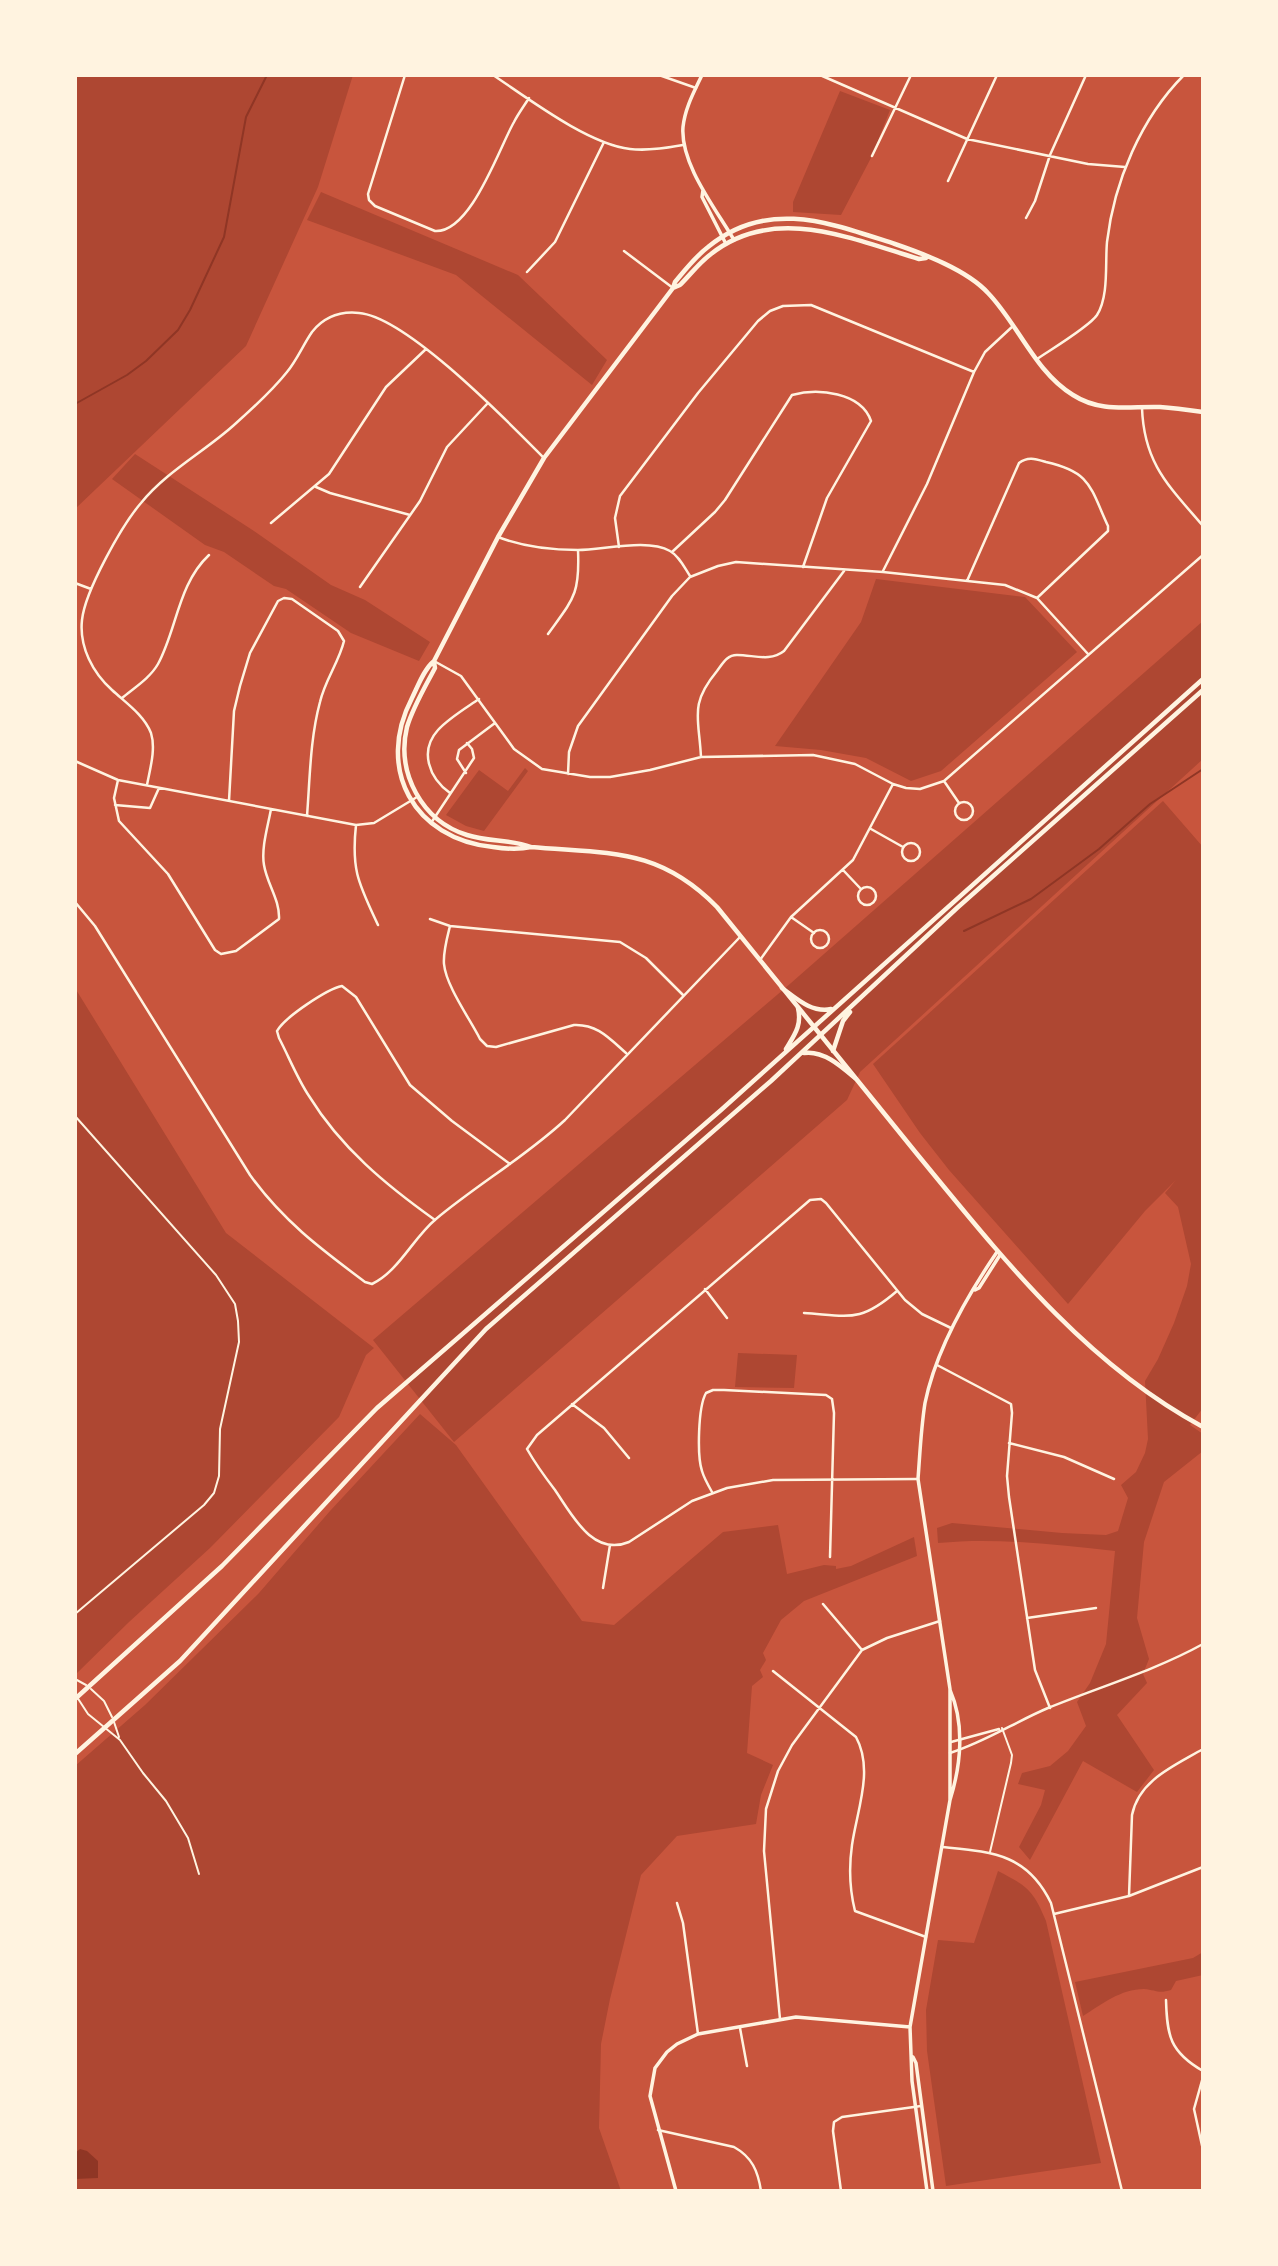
<svg xmlns="http://www.w3.org/2000/svg" width="1278" height="2266" font-family="Karla,sans-serif">
<style>
.green{fill:#ae4732}
.water{fill:#8f3625}
.lines{fill:none;stroke-linecap:round;stroke-linejoin:round}
.stream{stroke:#8f3625;stroke-width:2}
.service{stroke:#fff3e0;stroke-width:2}
.minor{stroke:#fff3e0;stroke-width:2.5}
.tertiary{stroke:#fff3e0;stroke-width:3.5}
.secondary{stroke:#fff3e0;stroke-width:4.5}
.primary{stroke:#fff3e0;stroke-width:4.5}
</style>
<rect width="100%" height="100%" fill="#c8553d"/>
<path class="green" d="M75,75H353L318,187L246,346L75,509Z
M840,91L890,110L872,156L841,215L793,212V202Z
M321,192L518,275L607,360L592,385L456,275L307,220Z
M135,454L254,531L331,585L365,600L430,642L419,661L351,633L286,589L274,586L224,552L205,545L112,479Z
M876,579L1025,597L1077,652L941,771L911,781L866,758L821,750L775,746L861,622Z
M1203,621V759L860,1072L847,1100L454,1442L373,1340L791,983Z
M525,768L528,771L484,831L466,826L446,815L479,770L508,791Z
M1163,801L1203,847V1408L1190,1425L1203,1434V1451L1164,1482L1144,1542L1137,1618L1149,1659L1143,1674L1147,1683L1117,1715L1154,1770L1137,1792L1083,1761L1030,1860L1019,1847L1041,1805L1045,1790L1018,1784L1022,1773L1050,1766L1068,1751L1086,1726L1077,1702L1090,1683L1106,1644L1115,1551C1057,1545 997,1537 938,1543L937,1528L952,1523L1062,1533L1106,1535L1118,1531L1128,1498L1121,1485L1136,1472L1145,1453L1148,1439L1145,1381L1158,1359L1174,1323L1187,1286L1191,1264L1178,1207L1165,1193L1176,1180L1145,1211L1068,1304L949,1170L920,1133L873,1064Z
M75,988L226,1233L374,1348L366,1355L339,1417L210,1548L129,1622L75,1675Z
M738,1353L797,1355L794,1388L735,1387Z
M420,1414L456,1445L582,1621L614,1625L723,1532L778,1525L787,1574L824,1565L836,1566V1569L851,1566L914,1537L917,1556L804,1601L781,1620L763,1653L766,1660L760,1670L763,1677L752,1686L747,1753L773,1765L761,1795L756,1824L677,1836L641,1875L610,1999L601,2044L599,2128L621,2191H75V1766L145,1705L259,1593L330,1511Z
M998,1871C1027,1886 1033,1890 1046,1921L1101,2163L946,2186L927,2051L926,2010L938,1940L974,1943Z
M1203,1952V1975L1176,1981L1171,1990C1158,1994 1156,1990 1144,1989C1121,1989 1102,2004 1083,2016L1075,1982L1193,1958Z"/>
<path class="water" d="M80,2149L87,2151L98,2161V2178L75,2179V2153Z"/>
<g class="lines">
<path class="stream" d="M75,404L127,375L146,361L178,330L190,310L224,237L246,117L267,75
M964,931L1031,899L1099,849L1150,804L1203,769"/>
<path class="service" d="M75,1116L216,1275L235,1304L238,1321L239,1342L220,1429L219,1476L214,1493L204,1505L75,1614
M75,1679L86,1685
M91,1689L104,1701L112,1717
M75,1694L88,1714L120,1740L143,1773L166,1801L188,1838L199,1874
M114,1722L119,1737
M990,1852L1011,1763L1012,1755L1002,1728"/>
<path class="minor" d="M405,75L368,194L369,200L375,206L435,231C471,233 499,148 514,122C518,114 524,106 529,98
M493,75C529,99 588,144 630,149C648,151 666,148 683,145
M659,75L696,88
M820,75L967,139L1088,164L1125,167
M872,156L911,75
M948,181L997,75
M1026,218L1035,201L1050,155L1086,75
M624,251L673,288
M527,272L555,242L604,142
M1037,359C1050,350 1089,327 1097,315C1109,296 1105,264 1107,242C1114,182 1141,118 1184,75
M1142,408C1144,464 1169,486 1203,526
M316,487L330,493L410,515
M271,523L329,474L386,387L426,349
M498,537C524,547 551,550 578,550C603,550 648,538 670,551C679,556 684,567 690,576
M619,547L615,518L620,496L698,393L758,321L770,311L783,306L811,305L974,372
M672,552L715,512L725,500L792,395C818,388 861,392 871,421L827,498L803,567
M883,571L927,484L974,372L985,352L1013,326
M967,581L1019,463C1028,456 1036,459 1046,462C1091,472 1090,487 1108,526V531L1037,598
M75,583L91,589
M360,587L420,501L447,447L487,404
M548,634C573,599 580,595 578,550
M434,661L461,676L514,749L542,769L590,777H610L650,770L701,757L813,755L855,764L893,784L906,788L920,789L944,781L1203,555
M122,698C134,688 150,678 158,664C177,629 178,584 209,555
M701,757C699,717 689,705 717,671C723,663 727,655 737,655C754,655 770,662 784,651L844,571
M75,761L118,780L356,825L374,823L417,797
M466,773L457,759L459,750L495,723
M568,774L569,752L578,726L672,596L690,577L718,566L736,562L883,572L1005,585L1037,598L1088,654
M118,780L114,798L119,821L168,874L215,950L221,954L236,951L279,919C280,900 267,884 264,865C261,848 268,826 271,809
M944,781L959,803
M147,785C150,769 156,749 151,733C144,715 126,703 112,690C93,673 79,647 82,620C85,591 122,525 141,503C167,471 204,452 234,425C252,409 272,391 287,372C297,360 303,345 312,332C324,317 340,311 359,313C407,317 508,422 544,458
M450,793C429,778 419,751 438,730C449,718 466,708 479,699
M229,801L234,711L240,686L250,653L278,601L284,598L292,599L338,631L344,641C339,662 325,680 320,702C310,739 310,778 307,816
M955 811a9 9 0 1 1 18 0a9 9 0 1 1-18 0Z
M115,805L150,808L159,788
M431,823L474,758L472,749L467,743
M356,825C351,871 359,884 378,925
M871,829L903,847
M902 852a9 9 0 1 1 18 0a9 9 0 1 1-18 0Z
M843,870L860,888
M858 896a9 9 0 1 1 18 0a9 9 0 1 1-18 0Z
M75,902L95,926L250,1175C283,1221 321,1249 365,1282L372,1284C399,1271 413,1238 436,1219C478,1184 525,1157 565,1120L740,937
M791,917L814,933
M430,919L450,926L620,942L646,958L683,995
M450,926C447,938 443,952 444,964C446,986 470,1019 480,1039L487,1046L496,1047L574,1025C597,1024 609,1038 626,1053
M811 939a9 9 0 1 1 18 0a9 9 0 1 1-18 0Z
M760,960L791,917L853,860L893,784
M435,1220C386,1185 341,1148 309,1096C297,1078 289,1057 279,1038L277,1031C285,1017 327,989 342,986L356,997L410,1085L452,1121L510,1164
M705,1289L727,1318
M804,1313C850,1316 860,1323 897,1291
M937,1365L1011,1404L1012,1413L1007,1476L1009,1497L1035,1670L1050,1708
M572,1404L604,1428L629,1458
M1009,1443L1064,1457L1114,1479
M918,1479L773,1480L727,1488L692,1501L629,1542C593,1557 572,1515 555,1490C545,1477 535,1463 527,1449L537,1435L810,1200L821,1199L826,1203L905,1300L922,1314L951,1328
M712,1492C708,1485 704,1478 702,1471C697,1456 698,1407 706,1393L713,1390H724L826,1395L832,1399L834,1413L830,1557
M603,1588L610,1545
M823,1604L862,1650
M1027,1618L1096,1608
M773,1671L856,1737C874,1770 857,1810 852,1845C849,1866 850,1891 855,1911L926,1937
M951,1742L999,1729
M950,1753C985,1742 1015,1722 1048,1708C1099,1687 1154,1671 1203,1644
M942,1847C991,1852 1027,1853 1051,1903L1122,2191
M1129,1896L1132,1815C1139,1780 1174,1766 1203,1749
M677,1903L683,1923L698,2034
M1054,1914L1129,1896L1203,1867
M1166,2000C1167,2036 1170,2052 1203,2071
M780,2019L764,1851L766,1809L778,1771L792,1745L862,1650L887,1638L940,1621
M740,2028L747,2066
M1203,2077L1194,2109L1203,2150
M658,2130L734,2147C752,2157 758,2171 761,2191
M841,2191L833,2131L834,2122L842,2117L921,2106"/>
<path class="tertiary" d="M702,75C694,92 685,108 683,127C680,164 716,209 734,240
M703,190L702,197L726,244
M975,1290L979,1288L1000,1255
M950,1800V1689L918,1479C920,1453 921,1428 925,1403C936,1349 967,1296 997,1252
M913,2057L916,2063L933,2191
M676,2191L650,2096L655,2068L667,2052L677,2044L698,2034L796,2017L910,2027
M927,2191L912,2081L910,2027L950,1800C961,1765 965,1724 950,1690"/>
<path class="secondary" d="M673,288L680,285C690,275 699,263 711,254C774,204 852,239 919,259L926,258
M434,662L435,668C425,687 413,707 407,727C396,773 422,821 467,835C488,842 511,839 531,847C609,854 658,847 717,907C784,989 850,1072 917,1154C1001,1256 1084,1363 1203,1427
M531,847C518,850 506,849 493,847C414,839 375,769 412,698C418,686 424,669 434,661L498,537L544,458L673,288L675,282C685,270 695,257 708,247C768,198 830,223 895,244C924,254 967,270 988,293C1018,324 1035,372 1073,395C1101,413 1129,406 1160,407C1175,408 1189,410 1203,412"/>
<path class="primary" d="M782,988C797,999 812,1013 831,1009
M786,1049C795,1034 802,1025 798,1008
M833,1051L843,1021L850,1012
M804,1053C823,1050 841,1066 855,1078
M75,1699L222,1566L377,1408L721,1110L1203,679
M75,1754L180,1661L486,1329L771,1081L957,908L1203,690"/>
</g>
<rect width="1278" height="2266" fill="none" stroke="#fff3e0" stroke-width="154"/>
</svg>
